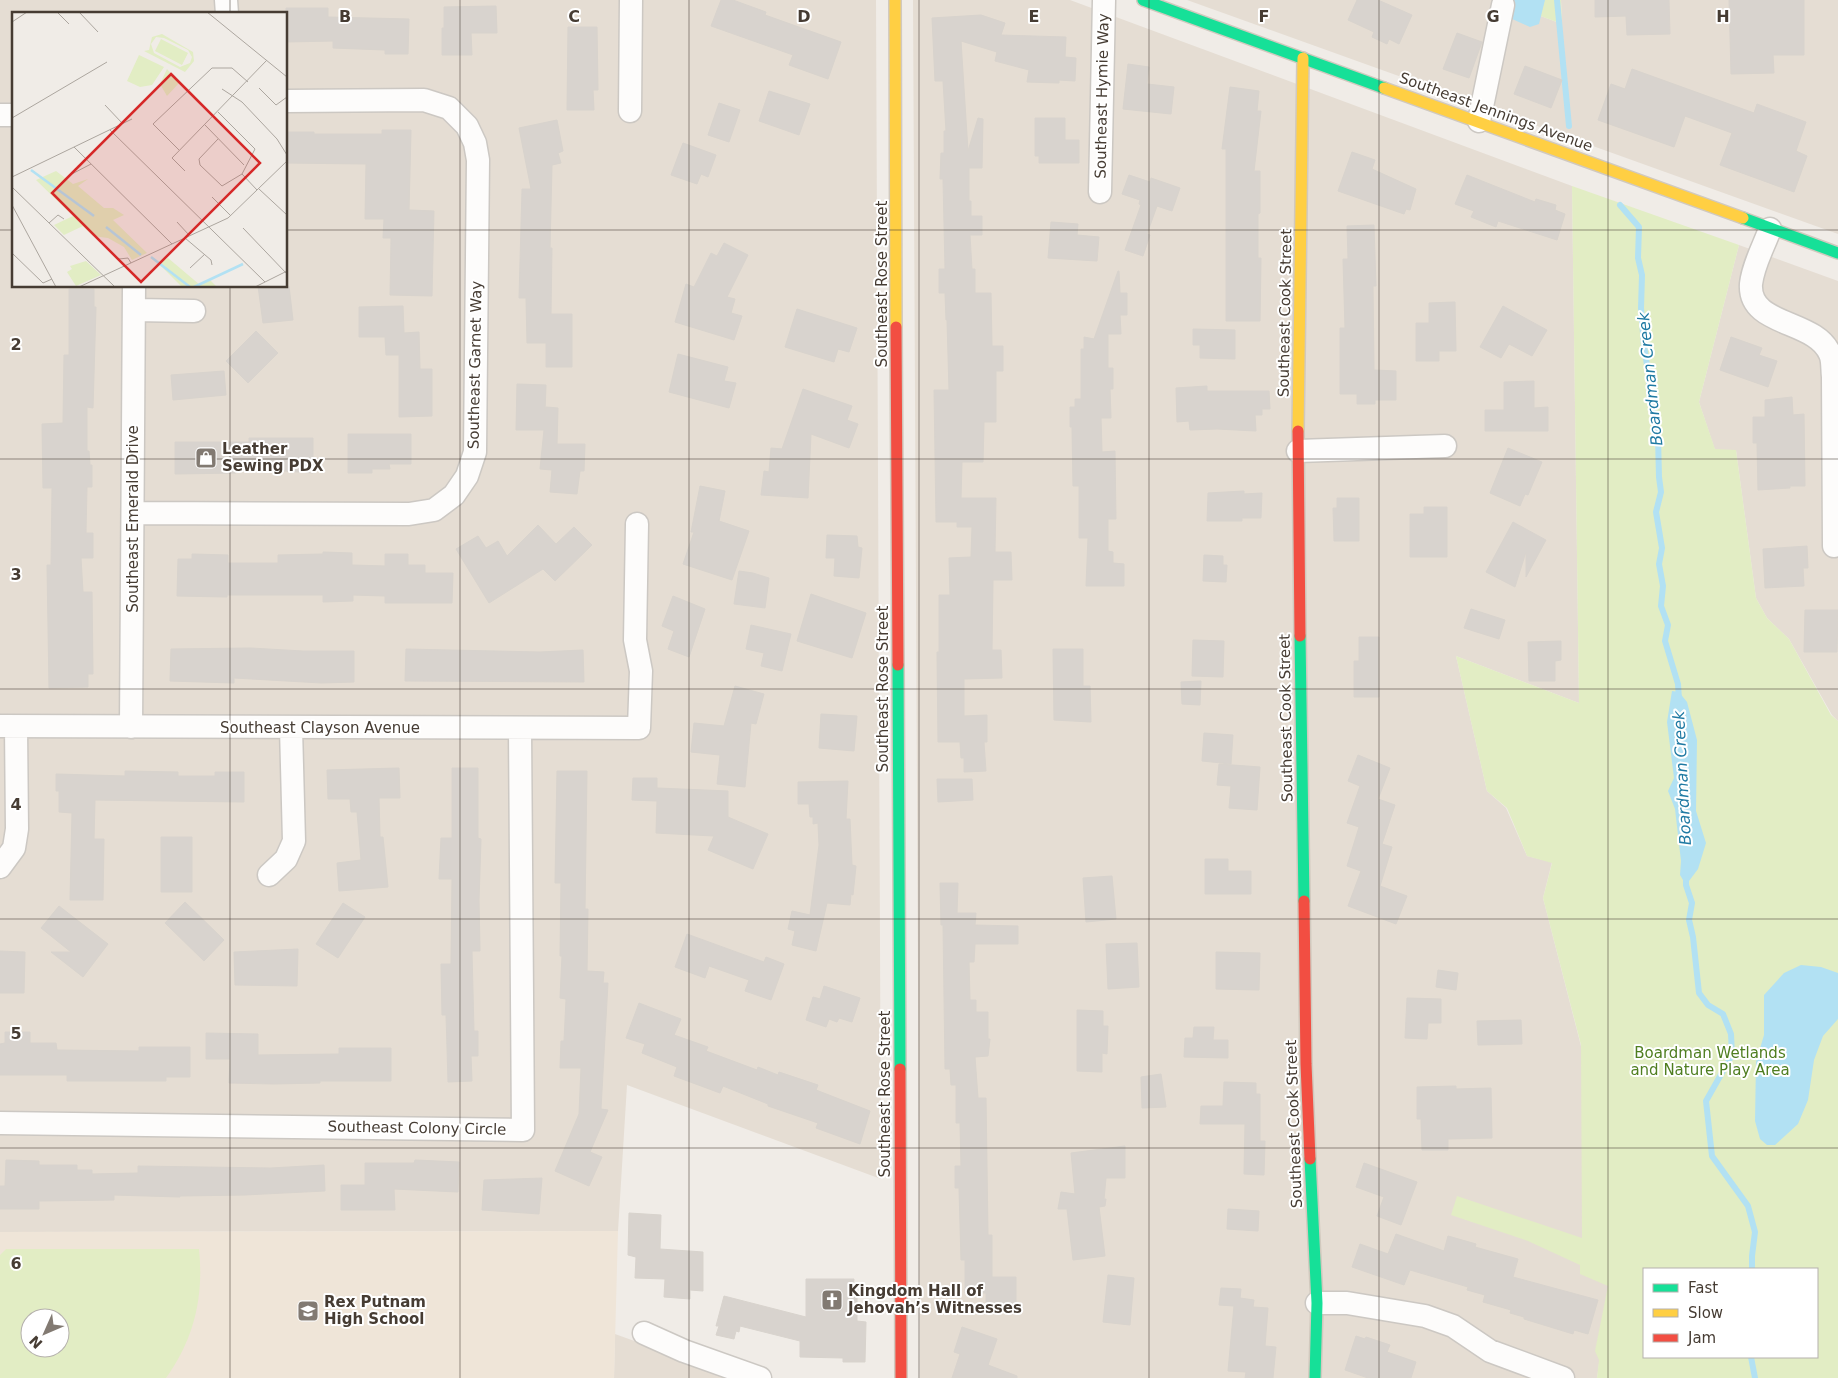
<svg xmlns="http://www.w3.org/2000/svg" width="1838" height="1378" font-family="'DejaVu Sans',sans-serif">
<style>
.residential{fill:#e5ddd3;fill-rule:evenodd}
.education{fill:#efe5d8;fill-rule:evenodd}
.green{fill:#e2edc4;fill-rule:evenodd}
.water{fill:#b2e1f3}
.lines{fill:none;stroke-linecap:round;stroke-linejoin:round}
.stream{stroke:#b2e1f3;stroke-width:6}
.building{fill:#d8d3ce;stroke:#d8d3cd}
.street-casing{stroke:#ccc8c3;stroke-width:25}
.fast-casing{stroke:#d1c9be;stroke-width:14}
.slow-casing{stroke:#d1c9be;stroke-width:14}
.jam-casing{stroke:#d1c9be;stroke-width:14}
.street{stroke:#fdfcfb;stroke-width:22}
.fast{stroke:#16e098;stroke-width:11}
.slow{stroke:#ffcf43;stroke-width:11}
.jam{stroke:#f24e42;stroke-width:11}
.grid{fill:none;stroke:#463c33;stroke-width:1;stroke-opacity:0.55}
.labels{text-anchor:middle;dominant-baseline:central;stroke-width:4;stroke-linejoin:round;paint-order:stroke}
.street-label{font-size:15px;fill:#463c33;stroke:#fff}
.poi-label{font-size:15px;font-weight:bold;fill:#463c33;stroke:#fff;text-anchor:start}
.park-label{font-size:15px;fill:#4f7e20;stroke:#fff}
.water-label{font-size:16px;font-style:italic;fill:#1f7aa3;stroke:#fff}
.inset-river{fill:none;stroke:#b2e1f3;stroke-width:2.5}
.inset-road{fill:none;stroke:#aca69f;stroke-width:1}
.view{fill:#d62828;fill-opacity:0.15;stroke:#d62828;stroke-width:2.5}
.inset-edge{fill:none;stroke:#463c33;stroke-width:2.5}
.grid-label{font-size:16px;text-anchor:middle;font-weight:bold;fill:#463c33;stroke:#fff;stroke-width:4;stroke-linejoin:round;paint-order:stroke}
</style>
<rect width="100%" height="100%" fill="#f0ece7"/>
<path class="residential" d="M0,0H876L881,1179L627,1085L618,1231L0,1232ZM14,14H286V286H14Z
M913,0H1070L1572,186L1579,703L1456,656L1487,791L1506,808L1527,856L1552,862L1543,898L1601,1124L1610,1286L1597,1378H920Z
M1187,0H1498L1562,24L1561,0H1838V234Z
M1739,245L1838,281V721L1832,715L1789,639L1767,618L1756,598L1736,450H1715L1699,402Z
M615,1334L737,1378H614Z"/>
<path class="education" d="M618,1231L614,1378H0V1232ZM30,1318H60V1348H30Z"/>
<path class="green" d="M1498,0H1561L1562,24Z
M1572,186L1739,245L1699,402L1715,449L1736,450L1756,598L1767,618L1789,639L1831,715L1838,721V1378H1597L1599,1360L1595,1351L1608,1286L1580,1274V1265L1528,1241L1451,1215L1457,1196L1582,1238L1581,1045L1543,898L1552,863L1527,856L1507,808L1487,791L1456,656L1579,703ZM1644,1269H1817V1357H1644Z
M6,1249H199C204,1297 194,1339 166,1378H0V1255ZM30,1318H60V1348H30Z"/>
<path class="water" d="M1510,0H1545L1539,24L1530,27L1510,18Z
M1672,691L1679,692L1687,702L1697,740L1696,811L1706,843L1698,869L1686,885L1680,875L1681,861L1675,809L1668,791L1674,778L1667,722Z
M1801,965L1821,967L1838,973V1019L1823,1036L1814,1060L1808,1100L1798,1124L1775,1145H1767L1760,1139L1755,1121L1756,1062L1764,1035V995L1784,973Z"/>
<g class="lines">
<path class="stream" d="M1557,0L1569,126
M1620,205L1639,227L1638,258L1642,275L1641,308L1644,346L1649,378V393L1658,437L1659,477L1661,492L1656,512L1662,548L1659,564L1663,586L1661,606L1668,625L1665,641L1678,684L1679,699
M1686,878V885L1692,903L1689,920L1693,937L1699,993L1708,1005L1723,1014L1731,1034L1732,1055L1706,1101L1712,1156L1748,1206L1755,1232L1752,1256V1269
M1751,1357L1755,1378"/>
</g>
<path class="building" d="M721,0H733L766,12L765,15L841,42L828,79L789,65L793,55L711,26Z
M1357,0H1378L1412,15L1399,44L1389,39L1387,44L1372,37L1374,32L1348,20Z
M1595,0H1669L1670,34L1627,35L1626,16L1595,17Z
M1729,0H1804V55H1773L1774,73L1731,74Z
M496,6L497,33H471L472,55H442V28H444V7Z
M286,8H328V17L409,19L408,54H385V50L333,48V41L286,42Z
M981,15L1005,23L1001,35L1066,37L1065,57L1076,58L1075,81L1059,80V83L1027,82L1029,70L995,61L997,52L961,41L968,151L978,118L983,119L982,168H969V201H971V216H982V235H970L972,269H975V293H991L992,346H1003V371H996V422H984L983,462H962L961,498H996L995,552H1011L1012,580H993L992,650H1001L1002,678L964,679V716L987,715V742H984L986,771L964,772V758H961L960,742H938L937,652H939V595H950L949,558L971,557L972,527H957V522H936L934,390H949L947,320H946L945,293H939V269H945L943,179H940L941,153H944V131H946L943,81H935L932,18Z
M568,27H597L598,90H593L594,110H567Z
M1457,33L1482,42L1469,78L1443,69Z
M1128,64L1149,67L1147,84L1174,87L1171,114L1123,109Z
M1525,66L1562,80L1551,108L1514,94Z
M1632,69L1754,113L1757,104L1806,122L1796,151L1807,156L1794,192L1720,165L1732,133L1685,116L1674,147L1598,120L1611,84L1625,89Z
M1230,87L1259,91L1257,111H1261L1254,171H1260V213L1258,214V258H1261L1260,321H1226V149H1222Z
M769,91L810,104L799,135L759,121Z
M719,103L740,110L729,142L708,135Z
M1035,118H1065V140H1079V163H1039V156H1035Z
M557,120L563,151L558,153L561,163L552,165L550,248H552L551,314H572V367H546V343H527L526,298H519L522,189H531L519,128Z
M382,130H411L409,210L434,211L432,296L390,295L391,238H383L384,219H365L366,164L286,163V132H314V134H382Z
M683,143L716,155L708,177L701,174L697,184L671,175Z
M1352,152L1375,160L1372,169L1416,189L1410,210L1406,209L1404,214L1338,191Z
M1129,175L1150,182L1151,178L1180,188L1172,211L1157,206L1147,234L1150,235L1143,256L1125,250L1141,205L1139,204L1140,200L1122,194Z
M1467,175L1535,202L1536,199L1556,205L1555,210L1565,214L1557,240L1498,221L1496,227L1471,217L1474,211L1455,204Z
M1051,222L1078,224L1077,235L1099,237L1097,261L1048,258Z
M1374,225L1376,286H1373L1374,370L1396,371V400H1375V404H1357V394H1340V328H1345L1343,259H1348L1347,226Z
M724,243L748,255L727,297L735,299L731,313L742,316L734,340L675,322L686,284L694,287L711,253L717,256Z
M1118,271H1119L1120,293H1127V315H1120L1121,334H1108V368H1113V389H1110L1111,418H1101L1102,452L1115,451L1116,519H1108V551L1113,552V563L1124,564V586H1086L1088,538H1079V486H1073L1072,427H1070V407H1075V399H1081V349H1084V337L1094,339Z
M258,286H289L293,320L263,323Z
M69,289H94V307H96L93,408L87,407V451H89L90,465H92V487H87L86,533H93V558H81L83,592H92L93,674H88V687L49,688L47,565H51L52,488H43L42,424L63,423L64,355H69Z
M1455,302L1456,351H1439V361H1416V323H1429V303Z
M403,306L404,333L419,332L420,369H432V416L399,417V355H386L385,337H359V307Z
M1503,306L1547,330L1532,356L1509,344L1501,358L1480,347Z
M797,309L857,328L849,352L838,349L834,362L785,347Z
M1193,329L1235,330V359L1200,358V345H1193Z
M256,331L278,353L248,383L226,361Z
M1731,337L1762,348L1759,355L1777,361L1768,387L1720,370Z
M678,354L728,367L724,381L736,383L729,408L669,392Z
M224,371L226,395L173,400L171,375Z
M1534,381V408L1548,407V431H1485V410H1504V382Z
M517,384L546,385L545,411L546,407L558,408L557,444H585L584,471H580L577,494L550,492L552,470L540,469L544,430H516Z
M1207,386V391H1269L1270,409H1262V415H1255L1256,431L1217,429L1190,430L1189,421L1177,422L1176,388Z
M803,389L852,406L847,420L858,424L849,448L811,434L808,498L761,495L764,471L769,472L771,448L782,449Z
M1792,397L1793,415L1804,414L1805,486H1790V488L1758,490L1757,443H1753V417H1765V400Z
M348,434H411V464H389L390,469H372V473H348Z
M249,438H313V473L270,470V466H236V473L175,474V442H249Z
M1508,448L1542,462L1528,495L1525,494L1520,506L1490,493Z
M700,486L725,491L719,521L749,531L732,580L683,564L694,532H691Z
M1244,491V494L1262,493L1261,518H1242V521H1207L1208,493Z
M1337,498H1359V541H1334L1333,508H1337Z
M1424,507H1447V557H1410V514H1424Z
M1513,522L1546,540L1526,577V552L1515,587L1486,572Z
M538,525L556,544L574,527L592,545L555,581L543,569L489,603L456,549L478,536L486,548L498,541L507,556Z
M827,535L857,536L858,547L862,548L859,578L834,576L835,558H826Z
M1807,546L1808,568H1803L1804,586L1765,588L1763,549Z
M323,552L352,553V565L385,566V554H408V565H425V573H453L452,603H385V596L353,595V601L323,602V595H227V597L177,596L178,559H192V554L228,555V563H278V555L323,554Z
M1204,555L1223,556V565H1227L1226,582L1203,581Z
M739,571L753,573L769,578L765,608L734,604Z
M811,594L866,613L852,658L797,641Z
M673,596L705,609L689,657L668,649L674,631L662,626Z
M1471,609L1505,620L1499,639L1464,628Z
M1805,610H1838L1837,652H1804Z
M751,625L791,634L782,671L761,666L764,653L746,649Z
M1359,637H1379V697H1354V661H1359Z
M1193,640L1224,641L1223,677L1192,676Z
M1561,641V660L1555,661V681H1529L1528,642Z
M251,648L303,651H354V682L321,683L234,678V683L170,681L171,649Z
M406,649L540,652L583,650L584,682L405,681Z
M1053,649H1083V686H1090L1091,722L1054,720Z
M1201,681L1200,705L1182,704L1181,682Z
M735,686L764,694L756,724L751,723L745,787L717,784L720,755L691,752L694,723L724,726Z
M821,714L857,716L854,751L819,748Z
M1204,733L1233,735L1231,764L1202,761Z
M1358,755L1390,768L1378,799L1395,805L1382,844L1392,847L1380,886L1407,896L1396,924L1348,906L1361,871L1347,866L1359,827L1347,823L1360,786L1348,781Z
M1219,764L1260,767L1257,810L1229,808L1231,786L1217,785Z
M399,768L400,798H379L380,837H383L388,887L339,891L337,863L361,860L357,812H351L350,799H328L327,770Z
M452,768H478V838L481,839L479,900L480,951H472L474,1031H478V1056H471L472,1081L448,1082L446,1015H442L441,964H451L452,879H439L441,838H452Z
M125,771L178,772V776H215V772H244V802L95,800L94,839H104L103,900H70L72,813L59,812V791H56V774L125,776Z
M557,771H587L585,909H588L587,971L604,972L603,983H608L601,1109L608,1110L590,1152L602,1157L589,1186L555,1171L579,1114L581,1068H560L561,1041H564L566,999L560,998L562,956H560L561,883H555Z
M633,778H657V788L728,791V817L768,834L753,869L708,850L714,836L656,833L657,801L632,800Z
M937,779H972L973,800L938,802Z
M848,781L846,819H850L852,865L856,866L853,895L851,894L850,905L827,903L816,951L792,945L795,931L788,929L792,911L810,915L819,845L818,823L813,824V817H810L809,804H798V782Z
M161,837H192V892H161Z
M1205,859H1228V871H1251V894H1205Z
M1112,876L1116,919L1086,922L1083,878Z
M940,883H958L957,913H976L975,925L1018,926V944H975L974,962H969L970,1000H976V1012H988V1039H990L988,1056L975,1057L978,1098H986L988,1235H992V1277H1016V1304H986V1293H965V1260H961L959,1188H955V1166H961L960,1123H956V1085H951L950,1069H945L943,925H941Z
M185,902L224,940L204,961L165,923Z
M343,903L365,917L338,958L316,944Z
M59,906L108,944L83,977L51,952H71L41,928Z
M687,934L764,962L766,957L784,964L771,1000L745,991L749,980L709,966L705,978L675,967Z
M1137,943L1139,987L1108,989L1106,944Z
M298,949L297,986L235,985L234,952Z
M0,951L25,952L24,993H0Z
M1216,952L1260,953L1259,990L1216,989Z
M1438,970L1458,973L1456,990L1436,987Z
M824,986L860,998L852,1022L839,1018L837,1022L829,1019L826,1027L806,1020L813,997L820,999Z
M1407,998L1441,999V1023H1428L1427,1039L1405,1038Z
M639,1003L681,1019L674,1035L708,1047L706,1051L757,1070L758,1067L778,1075L779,1072L818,1085L816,1090L870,1111L860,1144L816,1128L818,1123L768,1106V1104L723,1086L720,1093L674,1076L677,1067L642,1053L645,1044L626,1038Z
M1077,1010L1103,1011V1026H1108L1107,1054L1102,1053V1072L1077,1071Z
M1521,1020L1522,1044L1478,1045L1477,1021Z
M1194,1027H1214L1213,1040H1228V1058L1184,1057L1185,1038H1193Z
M5,1032H30V1043H56L57,1050L139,1051V1047H190V1077H166V1081H67V1075H0V1044L5,1043Z
M206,1033L258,1034V1055L339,1054V1048H391V1081H320V1083L273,1084L229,1083L230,1059H206Z
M1161,1074L1166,1107L1142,1108L1141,1077Z
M1224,1082L1256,1083V1094H1260V1141H1265L1264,1175L1244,1174L1245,1124H1200L1201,1106H1223Z
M1456,1086V1089L1491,1088L1492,1138L1448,1139V1150H1422L1421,1119H1417V1087Z
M1125,1146V1178H1106L1104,1199H1106L1105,1206L1099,1207L1105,1256L1073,1260L1067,1209H1058L1061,1192L1075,1194L1071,1153Z
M6,1160L39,1161V1165H77V1170H92V1174L138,1173V1166L271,1168L324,1165L325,1191L245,1195L180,1196V1197L114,1195V1200L39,1201V1209H0V1186H5Z
M415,1160L459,1162L458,1192L394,1189L395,1210H341V1185H365V1163H414Z
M1364,1163L1417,1182L1401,1225L1377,1216L1384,1197L1356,1187Z
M542,1178L539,1214L482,1210L484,1180Z
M1228,1209L1259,1211L1258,1231L1227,1229Z
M629,1213L661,1215L660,1249L703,1252V1291L690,1290V1299L664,1297L665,1279L635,1278L636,1257L628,1255Z
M1396,1234L1444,1251L1448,1236L1476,1244L1475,1247L1518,1259L1513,1277L1598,1300L1588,1334L1574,1330L1573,1334L1524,1319V1317L1510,1313L1511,1310L1483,1302L1485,1295L1467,1290L1468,1287L1410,1270L1404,1285L1352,1267L1360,1244L1388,1254Z
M1108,1275L1134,1278L1130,1325L1103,1322Z
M806,1279H854L853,1288L857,1290V1321L866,1322L865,1362H843V1358L800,1357V1341L740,1326L739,1332L736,1331L734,1339L716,1335L719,1326H716L724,1296L806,1317Z
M1221,1288L1241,1289L1240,1298L1254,1300L1253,1307L1268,1308L1265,1346L1276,1347L1273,1378H1245L1246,1372L1228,1371L1234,1306L1219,1305Z
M962,1327L997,1339L988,1365L1017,1376V1378H952L960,1354L954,1352Z
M1356,1336L1365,1339L1366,1337L1390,1345L1387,1352L1416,1362L1411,1378H1368L1345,1370Z"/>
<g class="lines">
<g class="street-casing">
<path id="street" d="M226,0L227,14
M630,111L631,0
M0,115H14
M1479,121L1503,5
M1100,192L1104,0
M1770,229C1764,246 1753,265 1751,284C1748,327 1816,319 1830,354C1833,360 1832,369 1833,377L1834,546
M134,310L194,311
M1298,451L1445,446
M133,513L409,514L434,510L454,495L467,476L475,452L478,160L475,143L467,126L449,108L424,100L286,101
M0,726L639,728L641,671L635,640L637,524
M131,727L134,286
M0,867L14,848L17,829L16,727
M269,875L286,859L294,841L291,728
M0,1123L523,1130L520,729
M1317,1303H1347L1425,1316L1453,1326L1490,1351L1563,1378
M644,1333L684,1351L760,1378"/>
</g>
<g class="fast-casing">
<path id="fast" d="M1143,0L1384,88
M1743,218L1838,253
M1300,636L1304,901
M898,665L900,1069
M1310,1159L1317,1303L1315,1378"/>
</g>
<g class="slow-casing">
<path id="slow" d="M895,0L896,327
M1384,88L1743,218
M1298,431L1303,58"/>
</g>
<g class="jam-casing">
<path id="jam" d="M896,327L898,665
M1298,431L1300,636
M1304,901L1306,1064L1310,1159
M900,1069L901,1378"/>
</g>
<use href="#street" class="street"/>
<use href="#fast" class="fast"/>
<use href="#slow" class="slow"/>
<use href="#jam" class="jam"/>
</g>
<path class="grid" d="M230,0V14M460,0V1378M689,0V1378M919,0V1378M1149,0V1378M1379,0V1378M1608,0V1378M0,230H14M286,230H1838M230,286V1378M0,459H1838M0,689H1838M0,919H1838M0,1148H1838"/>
<defs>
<g id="shop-square" transform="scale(1.125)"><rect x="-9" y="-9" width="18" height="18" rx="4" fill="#827a72" stroke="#fff"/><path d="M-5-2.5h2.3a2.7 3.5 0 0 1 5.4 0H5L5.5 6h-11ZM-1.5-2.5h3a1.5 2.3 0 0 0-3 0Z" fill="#fff"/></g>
<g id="church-square" transform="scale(1.125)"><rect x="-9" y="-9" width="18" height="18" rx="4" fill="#827a72" stroke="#fff"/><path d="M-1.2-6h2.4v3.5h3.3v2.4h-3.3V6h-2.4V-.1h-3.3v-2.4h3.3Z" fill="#fff"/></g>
<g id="school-square" transform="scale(1.125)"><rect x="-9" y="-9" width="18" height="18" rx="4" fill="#827a72" stroke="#fff"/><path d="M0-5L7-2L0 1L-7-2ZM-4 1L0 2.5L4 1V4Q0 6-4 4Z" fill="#fff"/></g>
</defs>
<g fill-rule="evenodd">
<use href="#shop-square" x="206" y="458"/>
<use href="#church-square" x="832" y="1300"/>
<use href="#school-square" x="308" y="1311"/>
</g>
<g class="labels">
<g class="street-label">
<text transform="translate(1102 96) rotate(-89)">Southeast Hymie Way</text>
<text transform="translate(1496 112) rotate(20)">Southeast Jennings Avenue</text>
<text transform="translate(882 284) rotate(-90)">Southeast Rose Street</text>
<text transform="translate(1285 313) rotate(-89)">Southeast Cook Street</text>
<text transform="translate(475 365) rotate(-89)">Southeast Garnet Way</text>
<text transform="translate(133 519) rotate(-90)">Southeast Emerald Drive</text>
<text transform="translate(883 689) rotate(-90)">Southeast Rose Street</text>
<text transform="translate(1286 718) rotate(-91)">Southeast Cook Street</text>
<text x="320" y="728">Southeast Clayson Avenue</text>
<text transform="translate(885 1094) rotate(-90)">Southeast Rose Street</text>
<text transform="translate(1294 1124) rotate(-92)">Southeast Cook Street</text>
<text transform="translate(417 1128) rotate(1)">Southeast Colony Circle</text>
</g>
<g class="poi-label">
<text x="222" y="449">Leather<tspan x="222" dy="17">Sewing PDX</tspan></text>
<text x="848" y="1291">Kingdom Hall of<tspan x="848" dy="17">Jehovah’s Witnesses</tspan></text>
<text x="324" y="1302">Rex Putnam<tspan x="324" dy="17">High School</tspan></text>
</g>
<g class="park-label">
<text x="1710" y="1053">Boardman Wetlands<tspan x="1710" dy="17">and Nature Play Area</tspan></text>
</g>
<g class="water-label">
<text transform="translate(1650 379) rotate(-96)">Boardman Creek</text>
<text transform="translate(1682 778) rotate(-93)">Boardman Creek</text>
</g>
</g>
<g transform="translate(12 12)">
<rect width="275" height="275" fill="#f0ece7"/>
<path d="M150,22L181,40L182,49L173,60L132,39L137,38L140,25ZM144,25L152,26L176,38L180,45L178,51L168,55L142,41L139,32ZM149,27L176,41L170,53L143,39ZM127,43L152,55L140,73L128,75L115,69ZM155,57L167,71L155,84L148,72ZM44,159L61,172L76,167L66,174L92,196H101L112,203L101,208L135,241L120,248L112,235L96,226L81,224L71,214L52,223L42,213L61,204L24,168ZM156,246L188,273L198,268L205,275H170L146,251ZM74,249L89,263L64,274L55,260L60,257L58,254Z" fill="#e2edc4" fill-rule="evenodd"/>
<path class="inset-river" d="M19,158L82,204M94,215L129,243M139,245L178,275M182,275L231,252"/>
<path class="inset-road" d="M45,0L57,12M67,0L86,20M195,0L275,65M0,10L15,0M247,76L264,93L275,85M210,77L230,90L265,127L275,143M93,93L110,111M206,100L243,137L230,162M0,106L95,50M193,113L232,153M98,118L253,270M206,127L187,147L188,153L210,174L230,162M62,135L160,232M167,138L141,112L200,56H220L236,70M173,159L160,146L255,48M230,162L245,178M56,164L79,152M0,165L120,107M0,175L103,275M247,177L275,203M200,185L219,204M0,193L44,275M165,210L177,223M37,211L46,203L52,207M231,216L275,262M173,226L199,248L200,253M94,235L107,247L116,246L119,251M0,241L31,271L40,267M178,256L193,242M67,275L216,206L275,149M243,275L275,259"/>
<path class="view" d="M159,62L248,151L129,270L40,181Z"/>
<rect width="275" height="275" class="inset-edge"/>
</g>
<g class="grid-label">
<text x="345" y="22">B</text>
<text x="574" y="22">C</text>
<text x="804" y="22">D</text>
<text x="1034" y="22">E</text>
<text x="1264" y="22">F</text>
<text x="1493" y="22">G</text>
<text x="1723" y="22">H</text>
<text x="16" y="350">2</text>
<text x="16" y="580">3</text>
<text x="16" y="810">4</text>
<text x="16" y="1039">5</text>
<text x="16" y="1269">6</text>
</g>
<rect x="1643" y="1268" width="175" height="90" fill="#ffffff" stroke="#b5b1ad"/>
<rect x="1653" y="1284" width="25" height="8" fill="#16e098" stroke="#b5b1ad"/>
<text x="1688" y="1293" font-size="15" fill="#463c33">Fast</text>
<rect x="1653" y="1309" width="25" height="8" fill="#ffcf43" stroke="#b5b1ad"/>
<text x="1688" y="1318" font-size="15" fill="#463c33">Slow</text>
<rect x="1653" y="1334" width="25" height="8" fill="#f24e42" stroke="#b5b1ad"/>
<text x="1688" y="1343" font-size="15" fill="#463c33">Jam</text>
<g transform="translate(45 1333) rotate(225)"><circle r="24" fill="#ffffff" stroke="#b5b1ad"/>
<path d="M0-4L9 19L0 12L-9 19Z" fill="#827a72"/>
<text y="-8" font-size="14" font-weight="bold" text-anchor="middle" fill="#463c33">N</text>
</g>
</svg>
